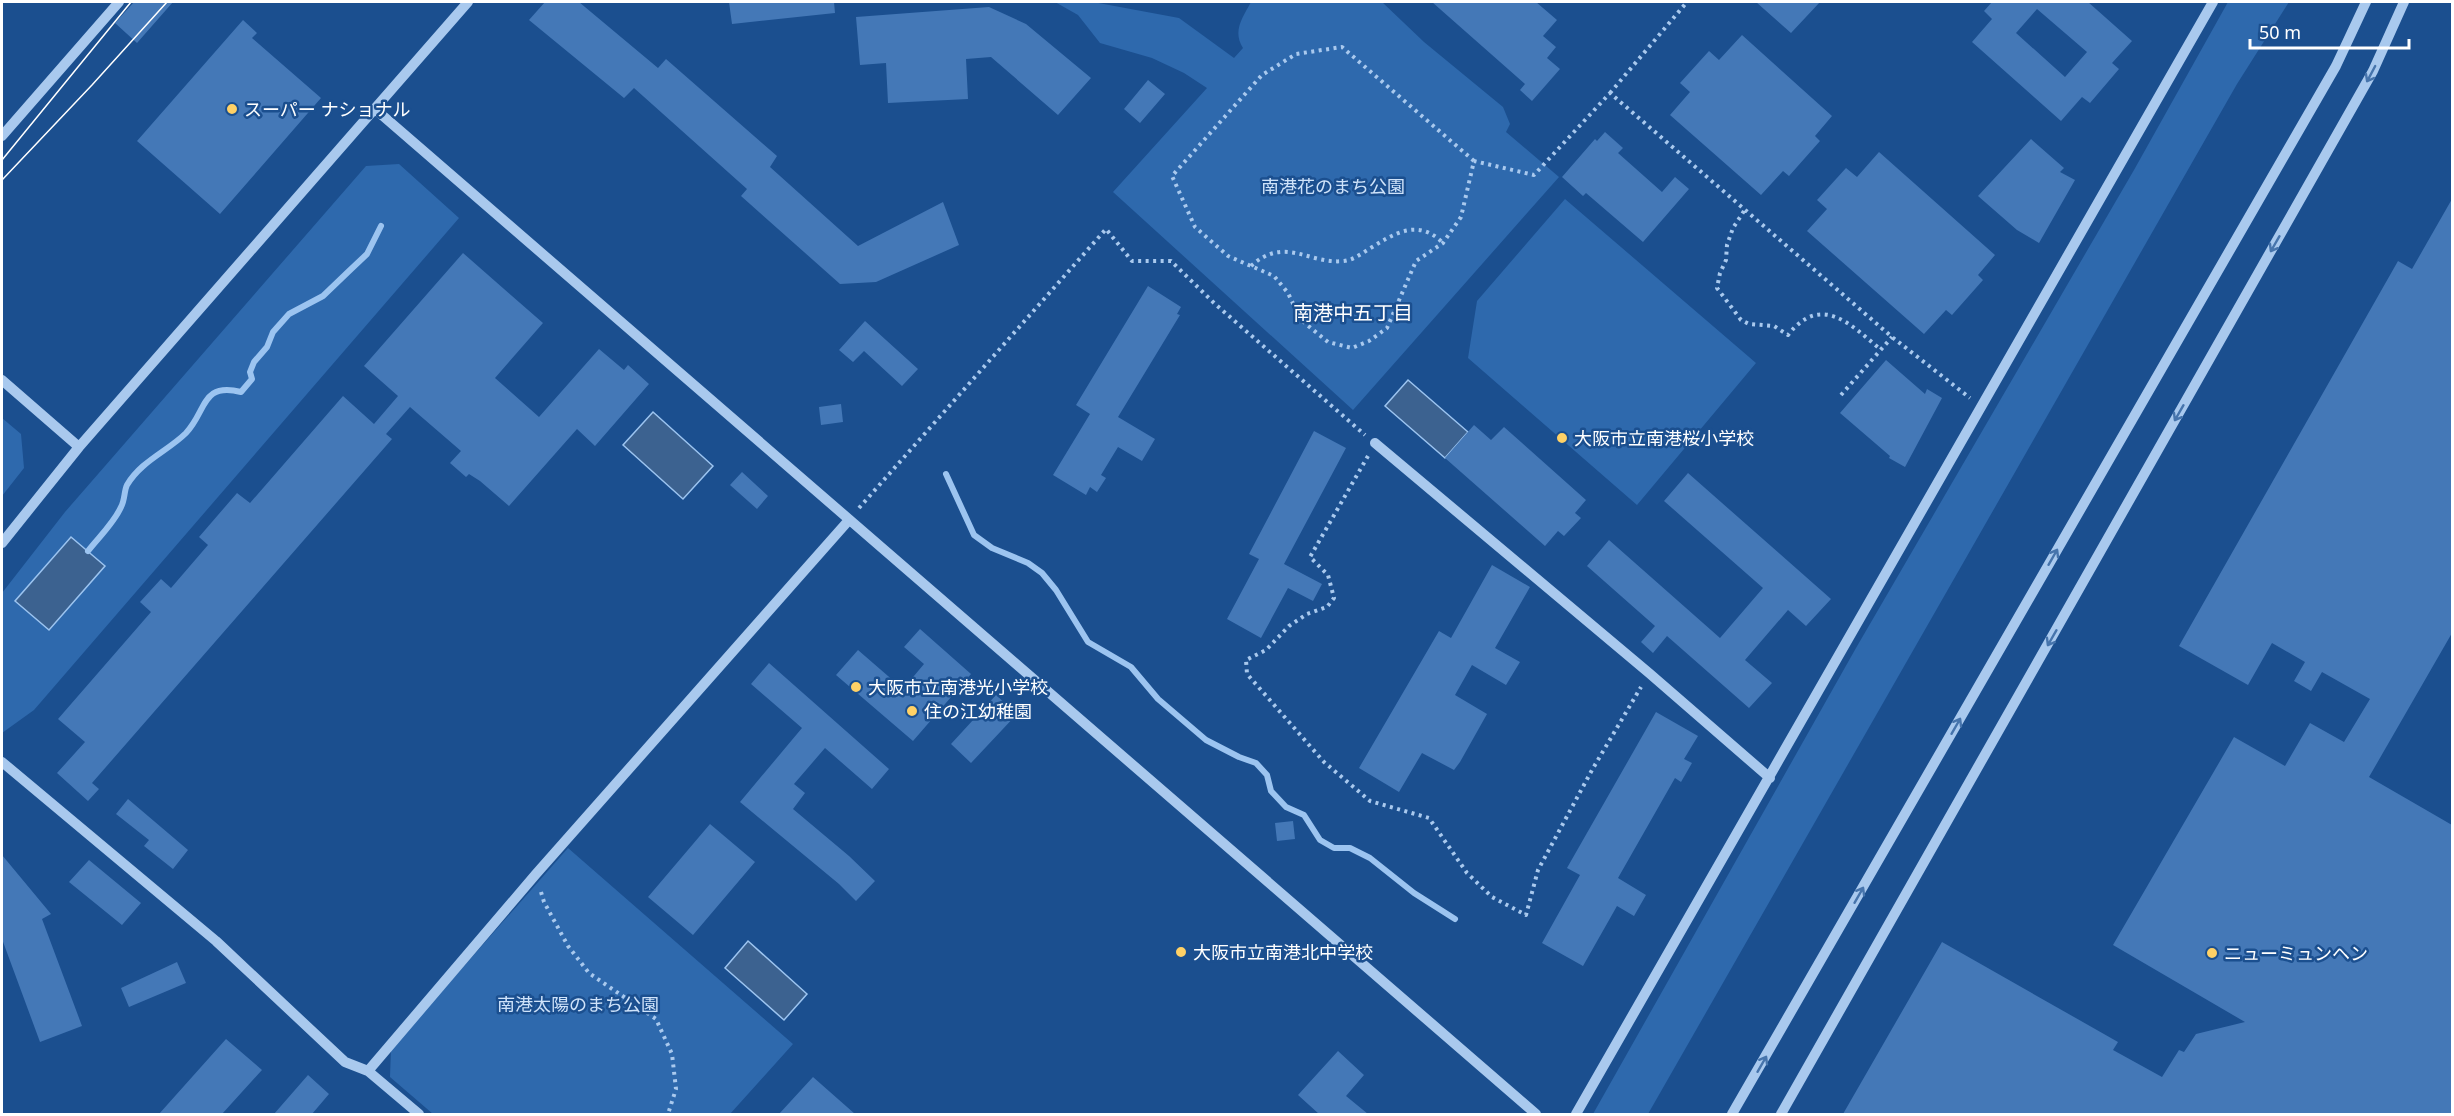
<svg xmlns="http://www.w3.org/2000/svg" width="2454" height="1116" font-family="'Noto Sans','Noto Sans JP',sans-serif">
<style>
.green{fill:#2e69ad}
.water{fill:#3c6290;stroke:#9cc4f0;stroke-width:1.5}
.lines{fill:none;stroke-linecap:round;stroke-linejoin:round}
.stream{stroke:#9cc4f0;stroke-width:6}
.building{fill:#4478b7;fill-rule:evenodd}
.path{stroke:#a9c9ee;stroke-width:4;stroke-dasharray:3 4.5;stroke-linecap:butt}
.minor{stroke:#a9c9ee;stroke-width:10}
.tram{stroke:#fff;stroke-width:1.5}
.oneway{stroke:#4674ac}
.poi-dot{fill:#ffd166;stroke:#1b4f8f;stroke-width:2}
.labels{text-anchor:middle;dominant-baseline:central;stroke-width:5;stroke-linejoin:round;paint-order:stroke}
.poi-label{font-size:18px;fill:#fff;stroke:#1b4f8f;text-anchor:start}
.park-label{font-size:18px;fill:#cfe3fa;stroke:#1b4f8f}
.neighbourhood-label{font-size:20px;fill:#fff;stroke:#1b4f8f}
</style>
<rect width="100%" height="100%" fill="#1b4f8f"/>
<path class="green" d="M1055,2H1093L1179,18L1234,58L1243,48C1232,31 1243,17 1251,2H1382L1424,42L1503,107L1510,124L1506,132L1559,177L1353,410L1113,192L1207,88L1184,73L1152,58L1100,43L1078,15Z
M2228,2H2289L2237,84L1648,1114H1593L1856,648L2134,170Z
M399,164L459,218L34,710L2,733V593L65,512L366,166Z
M1565,199L1756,363L1637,505L1468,358L1477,301Z
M2,418L21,434L24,468L2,496Z
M568,848L793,1044L730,1114H433L390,1077L391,1049Z"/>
<path class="water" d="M1408,380L1468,432L1445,458L1385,406Z
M653,412L713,466L683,499L623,445Z
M71,537L105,566L49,630L15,601Z
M748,941L807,994L784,1020L725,968Z"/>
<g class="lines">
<path class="stream" d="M946,474L974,535L992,548L1028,563L1042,573L1056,590L1088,642L1131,667L1158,699L1206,740L1239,757L1256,763L1267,775L1271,791L1286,807L1304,815L1320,840L1334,848H1350L1370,858L1414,893L1455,919
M88,551C98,538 114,523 121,507C125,500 124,491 127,485C141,461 168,451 186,433C207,411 201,382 241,392L252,379L250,372L254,362L267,347L273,332L289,314L323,296L348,272L367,254L381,226"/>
</g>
<path class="building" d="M134,2H173L137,43L115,23Z
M545,2H579L658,68L666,59L777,156L770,167L858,246L943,202L959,245L876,282L840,284L741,196L747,189L634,88L624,98L529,20Z
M729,2H834L835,13L732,24Z
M1432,2H1536L1557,20L1543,36L1556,47L1547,58L1560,69L1532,101L1520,90L1525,84Z
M1756,2H1820L1791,33Z
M1992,2H2088L2132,41L2112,63L2119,69L2090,103L2082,97L2061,121L1972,42L1992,19L1984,11ZM2037,9L2087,52L2065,77L2016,33Z
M989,7L1026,24L1091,78L1058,115L991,57L966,59L968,99L888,103L886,63L860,65L856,17Z
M243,20L257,33L252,38L321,98L220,214L137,141Z
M1742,35L1832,116L1815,136L1820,141L1789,176L1783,171L1761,195L1670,115L1690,92L1680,83L1709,51L1719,60Z
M1148,80L1165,94L1140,123L1124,109Z
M1605,132L1623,148L1618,153L1662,192L1675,177L1689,189L1643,242L1586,193L1583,196L1562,177L1595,139L1597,141Z
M2031,139L2064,168L2060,172L2075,180L2039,243L2017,230L1978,196Z
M1879,152L1995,255L1978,275L1983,280L1952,315L1946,310L1924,334L1807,231L1827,209L1817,200L1846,168L1857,177Z
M2452,199V633L2369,777L2452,825V1114H1843L1942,942L2118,1042L2113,1050L2162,1077L2179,1050L2184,1052L2196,1034L2245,1022L2113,945L2234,737L2285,766L2310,723L2344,742L2370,699L2322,672L2311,691L2294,681L2305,662L2272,643L2248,685L2179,646L2398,261L2412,269Z
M463,253L543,323L495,378L539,417L599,349L624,370L628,365L649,384L595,446L577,429L509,506L480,481L469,474L466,477L450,463L461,451L410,407L386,434L392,439L92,783L99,789L88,801L57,773L85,742L58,719L151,612L140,602L161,579L171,588L208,545L199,537L237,493L250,503L343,396L374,424L398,396L364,366Z
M1148,286L1181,307L1177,314L1180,315L1118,417L1155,439L1142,461L1118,447L1101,475L1106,478L1097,492L1090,487L1086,495L1053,475L1090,414L1076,405Z
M865,321L918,369L902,386L864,351L853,362L839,350Z
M1886,360L1925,394L1927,389L1942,398L1905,467L1889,458L1890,456L1840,413Z
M841,404L843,422L821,425L819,407Z
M1474,425L1491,440L1504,427L1586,500L1575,513L1581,518L1564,536L1558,531L1545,546L1445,458Z
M1314,431L1346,448L1284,564L1322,584L1313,601L1288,588L1261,638L1227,619L1259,559L1249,554Z
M742,472L768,496L757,509L730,485Z
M1688,473L1831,599L1806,626L1788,610L1745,660L1772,683L1749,708L1667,636L1653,653L1641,642L1655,626L1587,566L1609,540L1720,638L1763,588L1664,501Z
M1492,565L1530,587L1495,648L1520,662L1506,685L1472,665L1455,695L1487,714L1460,762L1454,770L1422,753L1399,792L1359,768L1439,631L1451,638Z
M920,629L971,674L913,741L836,675L858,650L903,689L924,664L904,647Z
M769,663L889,769L872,789L825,748L794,784L805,793L793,809L849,856L875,881L856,901L839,884L740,802L802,728L751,684Z
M996,695L1017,714L971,763L951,744Z
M1656,712L1698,736L1684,759L1692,763L1681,782L1675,778L1618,878L1646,895L1634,916L1617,906L1583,966L1542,943L1580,875L1567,868Z
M128,799L188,850L173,869L144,846L149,840L116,814Z
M1293,821L1295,839L1277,841L1275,823Z
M710,824L755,862L693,935L648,897Z
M2,855L51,914L42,919L82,1026L40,1042L2,939Z
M89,860L141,903L122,925L69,882Z
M177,962L186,983L129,1007L121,988Z
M226,1039L262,1070L222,1114H159Z
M1338,1051L1364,1075L1346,1096L1368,1114H1319L1298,1095Z
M308,1075L329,1094L312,1114H274Z
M813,1077L855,1114H779Z"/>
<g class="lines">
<path class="path" d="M1610,93L1687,2
M1474,161L1342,47L1296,54L1262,75L1172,176L1195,227L1228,256L1274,276L1288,293L1301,320L1328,342L1352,348L1369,341L1387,328L1416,261L1443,243L1461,217L1474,161L1534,175L1610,93L1892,337L1970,398
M1744,211L1733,228L1727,245L1726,260L1720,273L1717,288L1741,320L1749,324L1774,326L1788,335C1821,293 1850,324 1880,349
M1251,266C1285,235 1309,265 1344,261C1353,260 1361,254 1369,249C1395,233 1418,218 1443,243
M1841,395L1892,337
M1368,456L1310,557L1328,575L1334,598L1327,607L1307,614L1289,626L1266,650L1246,660L1247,674L1324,762L1370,801L1429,818L1467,873L1492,897L1526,915L1538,870L1592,770L1641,687
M859,508L1106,229L1132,261H1171L1214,303L1365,435
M541,892L544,902L568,946L589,973L656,1019L672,1054L676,1089L668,1114"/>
<path class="minor" d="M375,109L1536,1114
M2,136L119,2
M2,380L79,447
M1375,443L1649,673L1770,778
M2,543L79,447L468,2
M2,762L216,941L345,1062L368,1071L419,1114
M368,1071L536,874L849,520
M1576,1114L2213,2
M1732,1114L2336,66L2366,2
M1781,1114L2373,71L2404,2"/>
<path class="tram" d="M2,160L131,2
M2,180L92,85L167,2"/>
</g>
<defs><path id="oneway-shaft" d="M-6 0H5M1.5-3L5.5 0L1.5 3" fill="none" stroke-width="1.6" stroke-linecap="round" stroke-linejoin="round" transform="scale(1.5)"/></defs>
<g class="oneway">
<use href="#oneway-shaft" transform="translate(2371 74) rotate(118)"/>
<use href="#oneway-shaft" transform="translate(2275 244) rotate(120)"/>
<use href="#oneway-shaft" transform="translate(2179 413) rotate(120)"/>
<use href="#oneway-shaft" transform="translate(2053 557) rotate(-60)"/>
<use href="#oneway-shaft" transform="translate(2052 638) rotate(120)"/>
<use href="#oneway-shaft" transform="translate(1956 726) rotate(-60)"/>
<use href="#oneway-shaft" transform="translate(1859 895) rotate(-60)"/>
<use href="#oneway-shaft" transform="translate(1762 1064) rotate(-60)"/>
</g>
<g class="poi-dot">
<circle cx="232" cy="109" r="6"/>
<circle cx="1562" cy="438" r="6"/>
<circle cx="856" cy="687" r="6"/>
<circle cx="912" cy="711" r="6"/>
<circle cx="1181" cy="952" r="6"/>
<circle cx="2212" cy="953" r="6"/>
</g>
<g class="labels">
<g class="poi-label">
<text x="244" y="109">スーパー ナショナル</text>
<text x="1574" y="438">大阪市立南港桜小学校</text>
<text x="868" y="687">大阪市立南港光小学校</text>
<text x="924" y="711">住の江幼稚園</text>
<text x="1193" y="952">大阪市立南港北中学校</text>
<text x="2224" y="953">ニューミュンヘン</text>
</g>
<g class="park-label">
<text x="1333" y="186">南港花のまち公園</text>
<text x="578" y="1004">南港太陽のまち公園</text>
</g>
<g class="neighbourhood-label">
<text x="1353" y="312">南港中五丁目</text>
</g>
</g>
<rect width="2454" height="1116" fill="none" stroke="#ffffff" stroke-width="6"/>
<path d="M2250 39v9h159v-9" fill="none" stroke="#ffffff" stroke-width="3"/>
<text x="2259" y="39" font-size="18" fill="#ffffff" stroke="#1b4f8f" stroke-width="4.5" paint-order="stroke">50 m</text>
</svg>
